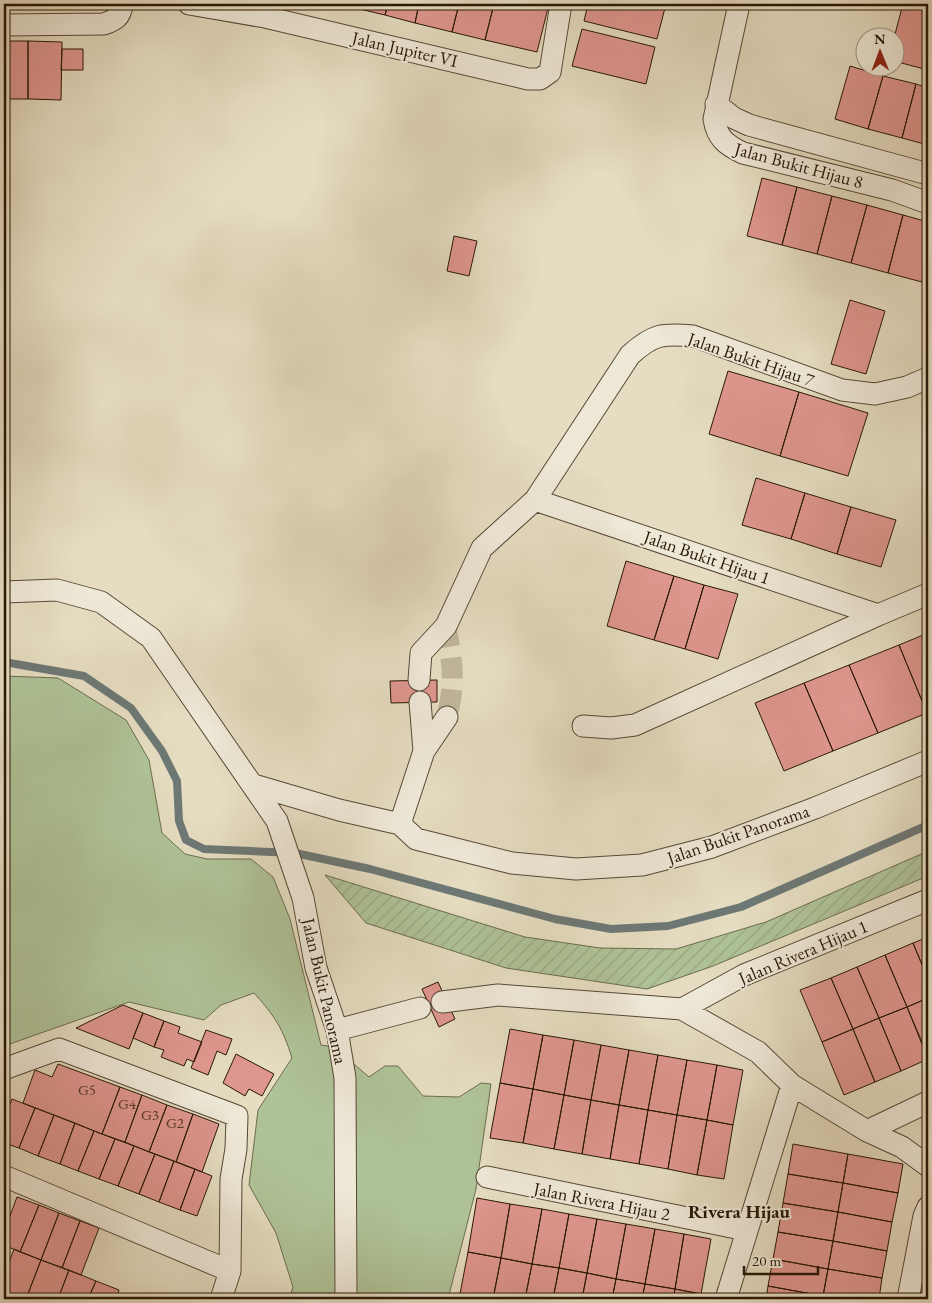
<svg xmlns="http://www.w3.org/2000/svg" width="932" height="1303" font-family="'EB Garamond',serif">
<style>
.green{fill:#afc297;stroke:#6c6c4f}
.garden{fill:url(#garden-furrows);stroke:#6c6c4f}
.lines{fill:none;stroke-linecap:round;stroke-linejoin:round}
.stream{stroke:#6d7875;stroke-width:8}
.building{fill:#df968e;stroke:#281707}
.street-tunnel{stroke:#bfb59c;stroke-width:21;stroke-dasharray:21 11;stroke-linecap:butt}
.street-casing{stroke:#574836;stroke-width:23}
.street{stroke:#eee8d7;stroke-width:21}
.labels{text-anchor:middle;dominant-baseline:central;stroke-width:4;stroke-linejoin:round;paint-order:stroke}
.number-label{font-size:15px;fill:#563729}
.street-label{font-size:18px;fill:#281707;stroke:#eee8d7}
.neighbourhood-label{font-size:19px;font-weight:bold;fill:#281707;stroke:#eee8d7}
</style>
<defs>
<pattern id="garden-furrows" width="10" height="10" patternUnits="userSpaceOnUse" patternTransform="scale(1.25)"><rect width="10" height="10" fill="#afc297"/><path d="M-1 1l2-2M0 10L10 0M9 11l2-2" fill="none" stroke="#97a681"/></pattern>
</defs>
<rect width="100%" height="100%" fill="#e5dcc1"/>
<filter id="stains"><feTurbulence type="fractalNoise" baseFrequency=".004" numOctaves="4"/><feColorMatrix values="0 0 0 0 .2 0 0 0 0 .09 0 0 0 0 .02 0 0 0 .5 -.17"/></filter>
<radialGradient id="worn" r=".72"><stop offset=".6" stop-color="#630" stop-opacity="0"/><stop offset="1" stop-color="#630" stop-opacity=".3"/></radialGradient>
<path class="green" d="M4,676L58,678L126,720L149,760L162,833L185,854L207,859H251L273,877L290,919L321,1045L334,1047L369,1077L385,1066H398L423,1096L459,1097L481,1083L491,1084L476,1189L448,1299H289L293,1287L276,1233L249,1185L258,1110L292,1058C283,1029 275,1016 254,993L221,1005L204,1020L129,1002L4,1046Z"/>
<path class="garden" d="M928,851V876L713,966L647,989L506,968L366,923L325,875L525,937L600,948L676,949L766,922Z"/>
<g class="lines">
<path class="stream" d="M4,662L84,676L131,708L162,751L177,781L179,821L186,840L204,849L295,853L370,869L555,919L611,929L668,926L741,907L928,825"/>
</g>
<path class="building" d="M352,4H388L385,15L351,7Z
M388,4H419L415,23L385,15Z
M419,4H459L452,32L415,23Z
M459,4H494L485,40L452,32Z
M494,4H528L548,8L537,52L485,40Z
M528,4H549L548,8Z
M588,4H666L657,39L584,21Z
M903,4H928V70L894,61V38Z
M582,29L655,47L646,84L572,66Z
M4,41H28V99H4Z
M28,41L62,42L61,100L28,99Z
M62,49H83V70H61Z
M850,66L883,76L868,129L835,119Z
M883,76L916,84L902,138L868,129Z
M916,84L928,88V145L902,138Z
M762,178L797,187L782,245L747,236Z
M797,187L832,196L817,254L782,245Z
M832,196L867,205L851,263L817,254Z
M867,205L903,215L888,273L851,263Z
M903,215L928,222V258L922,282L888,273Z
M454,236L477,241L469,276L447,271Z
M850,300L885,311L866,374L831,364Z
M728,371L799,392L780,456L709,434Z
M799,392L868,413L848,476L780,456Z
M756,478L805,493L791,539L742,525Z
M805,493L851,507L837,554L791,539Z
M851,507L896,520L881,567L837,554Z
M626,561L674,576L654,640L607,626Z
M674,576L704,585L685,649L654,640Z
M704,585L738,594L718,659L685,649Z
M928,633V712L927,713L899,645Z
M899,645L927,713L878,733L849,665Z
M849,665L878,733L833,751L804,683Z
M437,680V702L391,703L390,681Z
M804,683L833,751L784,771L755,703Z
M928,937V979L913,943Z
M913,943L928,979V998L907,1007L885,955Z
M885,955L907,1007L879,1018L857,967Z
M857,967L879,1018L853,1029L831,978Z
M831,978L853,1029L822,1042L800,990Z
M438,982L455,1019L439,1027L422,989Z
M928,998V1056L907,1007Z
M123,1005L143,1013L129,1049L76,1028Z
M907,1007L928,1059L901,1071L879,1018Z
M143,1013L164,1021L154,1047L133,1038Z
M879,1018L901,1071L875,1082L853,1029Z
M164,1021L180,1027L178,1033L202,1042L194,1062L187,1059L184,1066L161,1057L164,1050L154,1047Z
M510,1029L543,1035L533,1089L500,1083Z
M853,1029L875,1082L844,1095L822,1042Z
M206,1030L232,1039L226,1055L217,1051L208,1075L191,1068Z
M543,1035L574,1040L564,1095L533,1089Z
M574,1040L601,1045L591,1100L564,1095Z
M601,1045L629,1050L619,1105L591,1100Z
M629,1050L658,1055L648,1110L619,1105Z
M236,1054L274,1074L262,1096L249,1089L245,1096L223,1083Z
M658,1055L687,1060L677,1115L648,1110Z
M687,1060L717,1065L707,1120L677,1115Z
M58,1064L120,1087L102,1134L23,1103L35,1070L52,1077Z
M717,1065L743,1070L733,1125L707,1120Z
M500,1083L533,1089L523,1143L490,1138Z
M120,1087L142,1095L125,1142L102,1134Z
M533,1089L564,1095L554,1149L523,1143Z
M142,1095L167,1105L149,1152L125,1142Z
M564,1095L591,1100L582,1154L554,1149Z
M12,1099L35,1108L19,1148L4,1143V1120Z
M591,1100L619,1105L610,1159L582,1154Z
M167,1105L193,1114L176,1162L149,1152Z
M619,1105L648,1110L639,1164L610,1159Z
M35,1108L54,1115L38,1156L19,1148Z
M648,1110L677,1115L668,1169L639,1164Z
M193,1114L219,1124L202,1172L176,1162Z
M54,1115L75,1123L60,1164L38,1156Z
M677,1115L707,1120L697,1175L668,1169Z
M707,1120L733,1125L724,1179L697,1175Z
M75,1123L94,1131L78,1171L60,1164Z
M94,1131L115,1139L99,1179L78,1171Z
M115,1139L134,1146L118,1186L99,1179Z
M793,1144L848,1154L843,1183L788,1174Z
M134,1146L155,1154L139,1194L118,1186Z
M155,1154L174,1161L159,1202L139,1194Z
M848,1154L903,1164L898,1193L843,1183Z
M174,1161L195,1169L180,1210L159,1202Z
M195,1169L212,1176L197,1216L180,1210Z
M788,1174L843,1183L838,1212L783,1203Z
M843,1183L898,1193L892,1222L838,1212Z
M17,1197L39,1205L20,1252L4,1245V1232Z
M477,1198L510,1204L501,1258L468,1252Z
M783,1203L838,1212L833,1241L778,1232Z
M510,1204L542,1209L532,1264L501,1258Z
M39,1205L59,1213L41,1260L20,1252Z
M542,1209L569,1214L559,1268L532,1264Z
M838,1212L892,1222L887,1251L833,1241Z
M59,1213L80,1221L62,1268L41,1260Z
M569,1214L597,1219L587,1273L559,1268Z
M597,1219L626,1224L616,1279L587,1273Z
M80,1221L99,1228L81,1275L62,1268Z
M626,1224L655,1229L645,1284L616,1279Z
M655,1229L684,1234L675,1289L645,1284Z
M778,1232L833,1241L828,1269L773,1259Z
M684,1234L711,1239L701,1294L675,1289Z
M833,1241L887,1251L882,1278L828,1269Z
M14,1249L41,1260L26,1299H17L4,1294V1276Z
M468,1252L501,1258L493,1299H459Z
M501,1258L532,1264L525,1299H493Z
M773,1259L828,1269L823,1296L768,1286Z
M41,1260L69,1270L58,1299H26Z
M532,1264L559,1268L553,1299H525Z
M559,1268L587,1273L582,1299H553Z
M828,1269L882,1278L879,1299H843L823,1296Z
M69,1270L96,1281L88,1299H58Z
M587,1273L616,1279L612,1299H582Z
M616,1279L645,1284L642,1299H612Z
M96,1281L119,1290L116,1299H88Z
M645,1284L675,1289L673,1299H642Z
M768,1286L823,1296L822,1299H766Z
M675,1289L701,1294L700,1299H673Z
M823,1296L843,1299H822Z"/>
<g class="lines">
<path class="street-tunnel" d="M446,626C452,662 456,680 447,717"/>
<g class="street-casing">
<path id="street" d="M189,4L265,17L528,79H540L550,72L561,4
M739,4L714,119C717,138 726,145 743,153L892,190L928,203
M4,25L104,24C115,20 121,17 122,4
M716,104L734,118L749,125L928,174
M535,500L878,615
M4,592L57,590L101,602L151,638L277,821L303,898L316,968L337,1030L345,1078L346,1299
M419,680L421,653L446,626L482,548L535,500L630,355C653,334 663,333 693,336L842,390L875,394L907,387L928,378
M420,702L424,751
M583,726L611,728L635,725L878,615L928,594
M254,785L339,810L400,824L416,839L512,863L576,869L642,865L712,847L815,808L928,761
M400,824L424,751L447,717
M442,1002L498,995L682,1009L744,975L928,900
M682,1009L758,1052L792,1085L867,1131L902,1147L928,1166
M337,1030L420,1008
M4,1069L59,1049L237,1116L236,1149L231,1179L230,1271L221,1299
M867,1131L928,1102
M4,1176L230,1271
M487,1177L746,1230
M726,1299L792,1085
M908,1299L924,1216L928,1207"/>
</g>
<use href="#street" class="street"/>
</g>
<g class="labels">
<g class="number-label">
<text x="87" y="1089">G5</text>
<text x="127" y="1103">G4</text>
<text x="150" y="1114">G3</text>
<text x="175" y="1122">G2</text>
</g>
<g class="street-label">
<text transform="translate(405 49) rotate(13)">Jalan Jupiter VI</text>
<text transform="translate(799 165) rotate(15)">Jalan Bukit Hijau 8</text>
<text transform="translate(751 359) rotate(19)">Jalan Bukit Hijau 7</text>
<text transform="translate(707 557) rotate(19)">Jalan Bukit Hijau 1</text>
<text transform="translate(738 834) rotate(-19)">Jalan Bukit Panorama</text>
<text transform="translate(803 952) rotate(-23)">Jalan Rivera Hijau 1</text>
<text transform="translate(325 991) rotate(77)">Jalan Bukit Panorama</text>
<text transform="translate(602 1201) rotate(11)">Jalan Rivera Hijau 2</text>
</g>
<g class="neighbourhood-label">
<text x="739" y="1211">Rivera Hijau</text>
</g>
</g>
<rect width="932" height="1303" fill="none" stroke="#e5dcc1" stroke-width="20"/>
<rect x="5" y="5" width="922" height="1293" fill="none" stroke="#281707" stroke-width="2.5"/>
<rect x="10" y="10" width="912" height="1283" fill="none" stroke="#281707"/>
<g transform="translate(880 52) rotate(359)"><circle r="24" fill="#eee8d7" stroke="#9f9484"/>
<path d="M0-4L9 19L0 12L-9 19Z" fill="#8f2418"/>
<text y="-8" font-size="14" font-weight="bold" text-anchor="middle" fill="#281707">N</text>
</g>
<path d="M744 1266v8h74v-8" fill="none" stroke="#281707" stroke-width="2.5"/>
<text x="752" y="1266" font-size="15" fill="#281707" stroke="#eee8d7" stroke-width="4" paint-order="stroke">20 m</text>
<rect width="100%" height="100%" filter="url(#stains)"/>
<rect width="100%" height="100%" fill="url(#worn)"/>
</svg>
